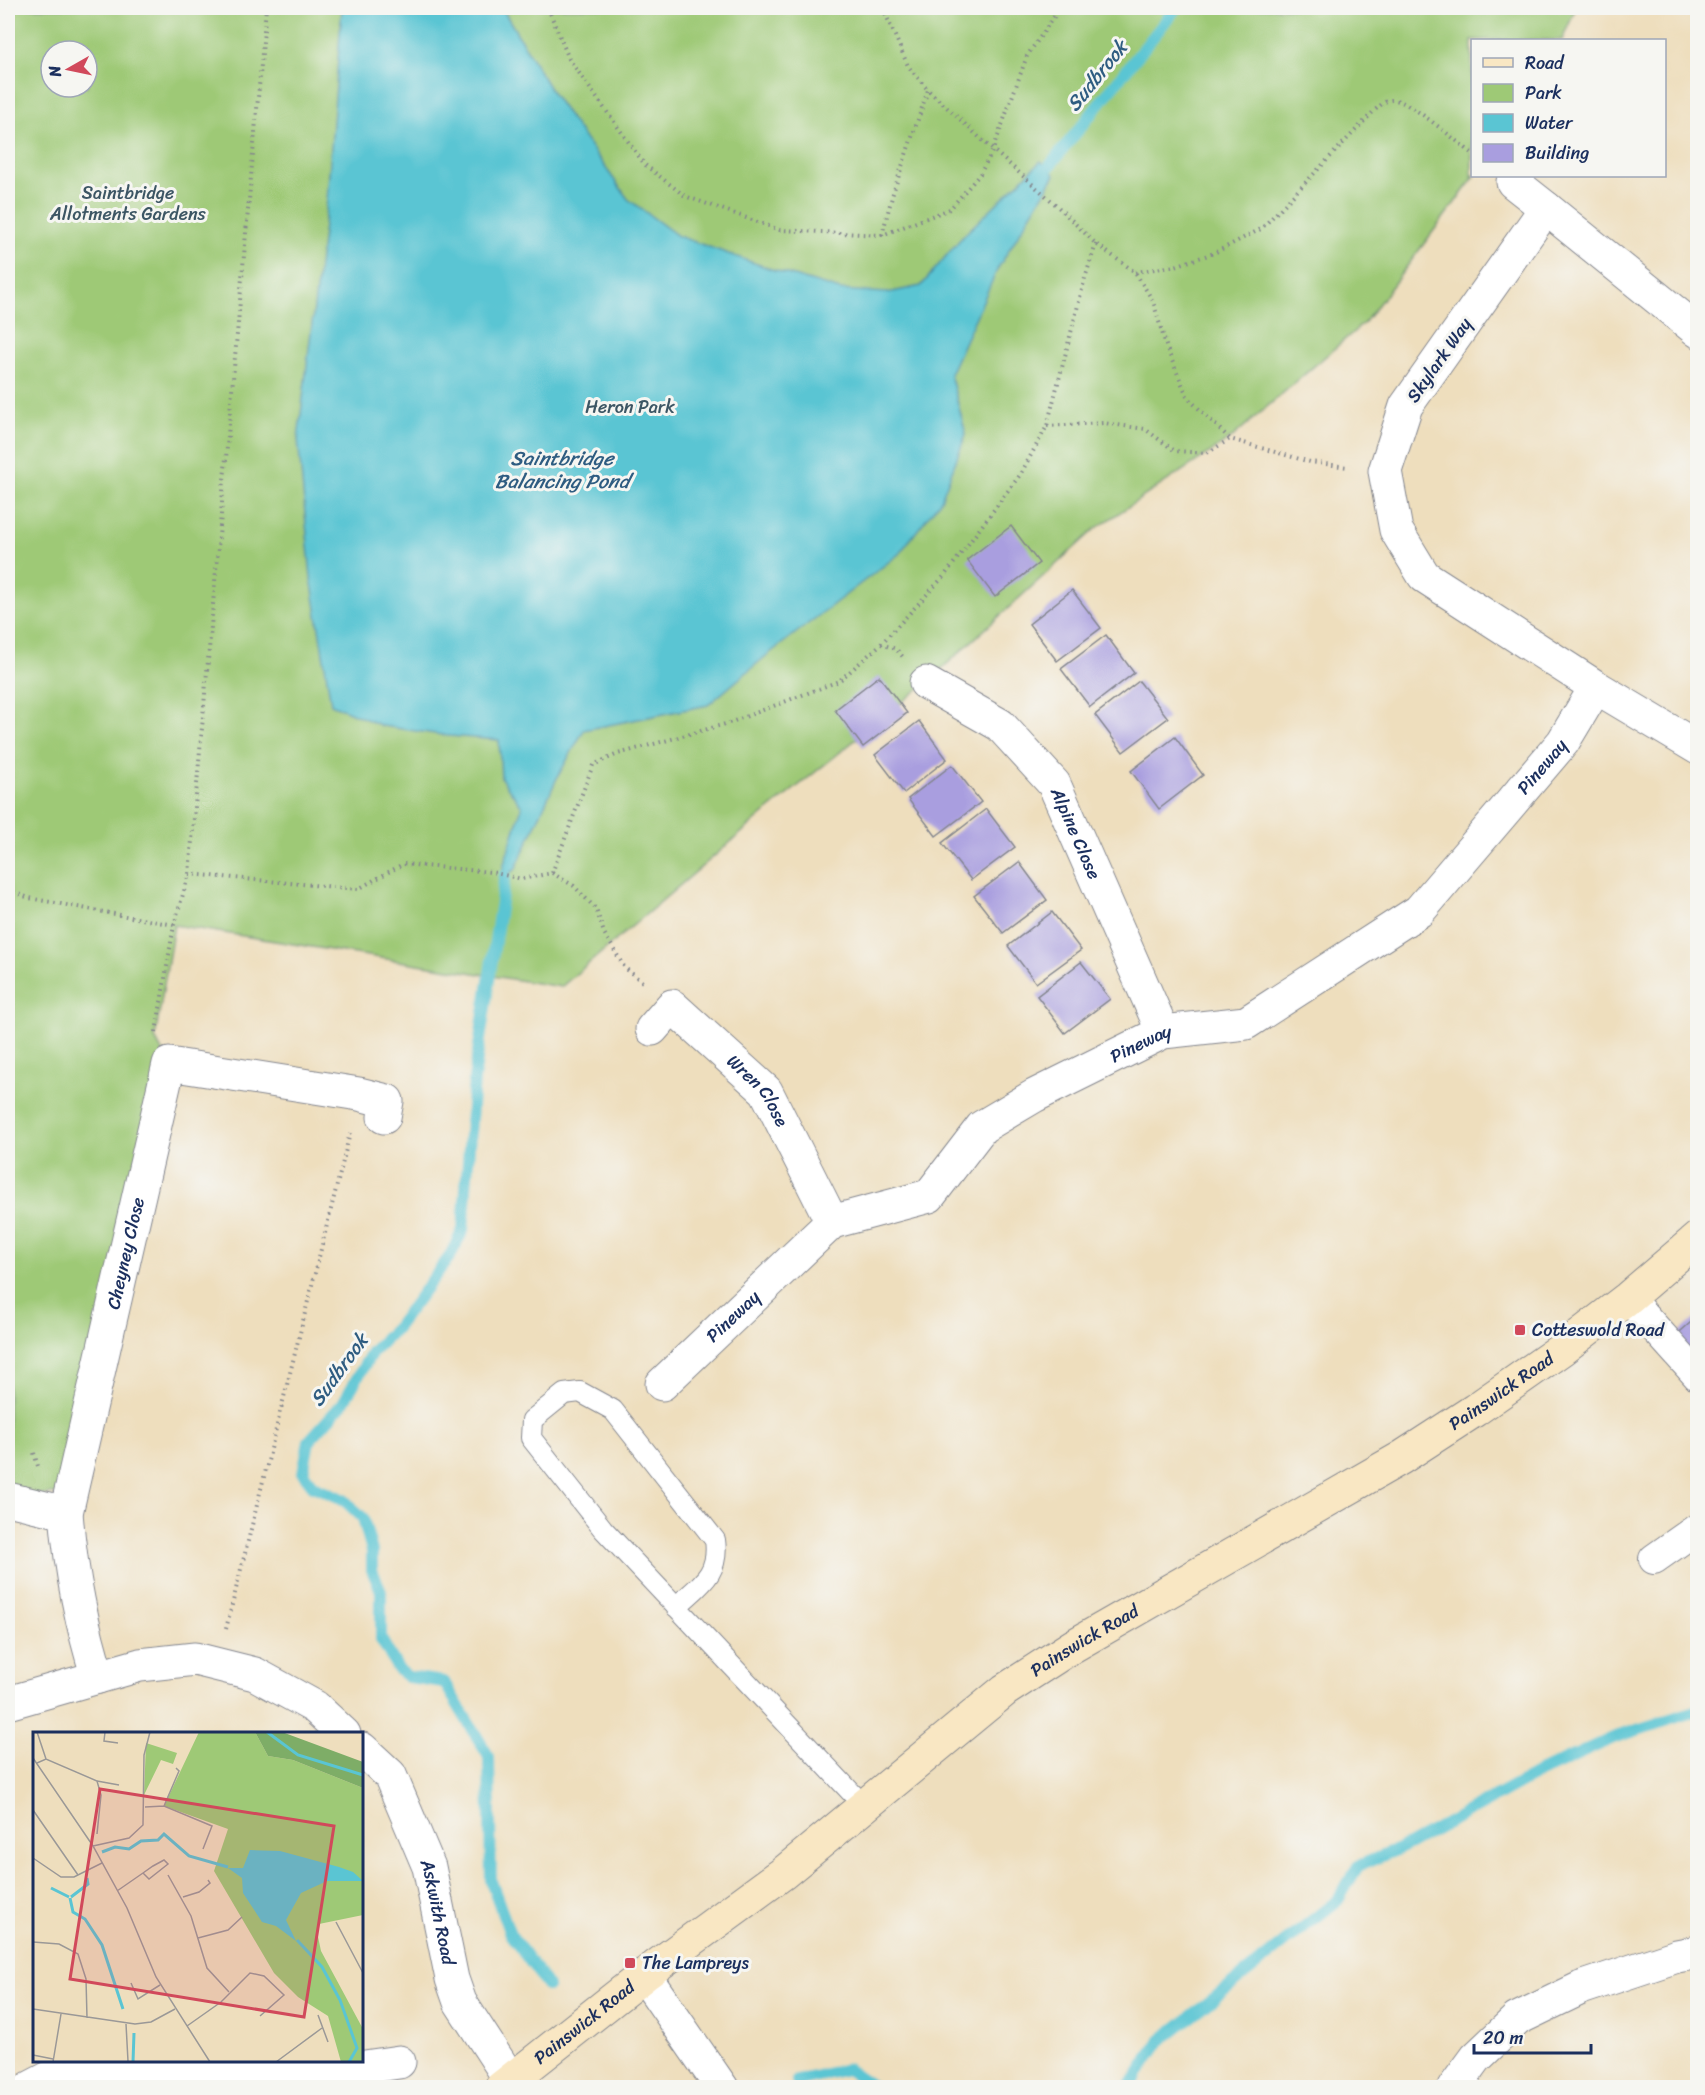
<svg xmlns="http://www.w3.org/2000/svg" width="1705" height="2095" font-family="Sriracha,sans-serif">
<style>
.green{fill:#9ec976;stroke:#5c7c6a;stroke-width:1.5;fill-rule:evenodd}
.water{fill:#5ac5d3;stroke:#3a7a98;stroke-width:1.5}
.lines{fill:none;stroke-linecap:round;stroke-linejoin:round}
.stream{stroke:#5ac5d3;stroke-width:12}
.building{fill:#a99edf}
.service-casing{stroke:#84868e;stroke-width:22}
.pedestrian-casing{stroke:#84868e;stroke-width:32}
.minor-casing{stroke:#84868e;stroke-width:35}
.secondary-casing{stroke:#84868e;stroke-width:35}
.path{stroke:#84868e;stroke-width:4;stroke-dasharray:1.5 4.5;stroke-linecap:butt}
.service{stroke:#fff;stroke-width:20}
.pedestrian{stroke:#fff;stroke-width:30}
.minor{stroke:#fff;stroke-width:33}
.secondary{stroke:#f9e7c3;stroke-width:33}
.poi-dot{fill:#d1495b;stroke:#f6f6f2;stroke-width:2}
.labels{text-anchor:middle;dominant-baseline:central;stroke-width:6;stroke-linejoin:round;paint-order:stroke}
.park-label{font-size:18px;fill:#3c5664;stroke:#f6f6f2}
.street-label{font-size:18px;fill:#1b2f5e;stroke:#f6f6f2}
.poi-label{font-size:18px;fill:#1b2f5e;stroke:#f6f6f2;text-anchor:start}
.water-label{font-size:20px;font-style:italic;fill:#2e5c81;stroke:#f6f6f2}
.inset-river{fill:none;stroke:#5ac5d3;stroke-width:3}
.inset-road{fill:none;stroke:#9a9897;stroke-width:1.5}
.view{fill:#d1495b;fill-opacity:0.15;stroke:#d1495b;stroke-width:3}
.inset-edge{fill:none;stroke:#1b2f5e;stroke-width:3}
</style>
<rect width="100%" height="100%" fill="#f6f6f2"/>
<filter id="ink" filterUnits="userSpaceOnUse"><feTurbulence type="fractalNoise" baseFrequency=".0167" numOctaves="2"/><feDisplacementMap in="SourceGraphic" scale="12" xChannelSelector="R" yChannelSelector="G"/><feConvolveMatrix kernelMatrix="1 2 1 2 8 2 1 2 1" color-interpolation-filters="sRGB"/></filter>
<filter id="wash" filterUnits="userSpaceOnUse"><feTurbulence type="fractalNoise" baseFrequency=".008" numOctaves="4" result="noise"/><feDisplacementMap in="SourceGraphic" scale="24" xChannelSelector="R" yChannelSelector="G"/><feGaussianBlur stdDeviation="1.35" result="paint"/><feColorMatrix in="noise" values="0 0 0 0 0 0 0 0 0 0 0 0 0 0 0 0 0 1.4 0 .05"/><feComposite in="paint" operator="in"/></filter>
<g filter="url(#wash)">
<rect width="100%" height="100%" fill="#eedebd"/>
<path class="green" d="M8,8H1576L1562,40H1472V176H1475L1365,322L1230,439L1095,529L926,683L767,811L561,987L174,925L155,1038L169,1064L72,1492L8,1499ZM51,51H87V87H51Z"/>
<path class="water" d="M342,8H502L553,94L628,199L678,236L774,270L840,290L887,293L921,286L962,237L1041,161L1055,175L998,268L950,374L966,434L941,500L899,554L766,656L708,705L584,730L557,778L515,870L505,875L503,867L522,807L501,778L499,740L449,736L382,726L331,704L311,577L298,439L327,200Z"/>
<g class="lines">
<path class="stream" d="M1048,168L1176,8
M505,875L474,1079L463,1230L450,1256L397,1327L372,1352L343,1403L309,1441L303,1473L313,1486L343,1499L363,1518L372,1551V1570L381,1591V1639L398,1669L408,1677L444,1682L489,1757L491,1881L510,1934L548,1986
M797,2081L847,2069L875,2088
M1129,2088L1160,2041L1338,1900L1358,1866L1408,1845L1540,1772L1613,1738L1698,1710"/>
</g>
<g id="blocks">
<path class="building" d="M1011,526L1039,563L995,597L967,560Z
M1072,590L1101,628L1057,661L1029,624Z
M1106,635L1134,673L1090,707L1061,669Z
M879,676L907,713L863,747L835,710Z
M1139,681L1168,718L1123,752L1095,715Z
M919,721L947,759L904,793L875,755Z
M1175,737L1203,775L1159,809L1131,771Z
M952,765L981,802L936,836L908,799Z
M986,809L1015,847L971,880L942,843Z
M1019,862L1047,900L1003,933L974,896Z
M1052,912L1081,950L1036,983L1008,946Z
M1081,962L1110,999L1065,1033L1037,996Z
M1698,1316V1364L1673,1338Z"/>
</g>
</g>
<g filter="url(#ink)">
<use href="#blocks" fill-opacity="0" stroke="#84868e" stroke-width="1.5"/>
<g class="lines">
<g class="service-casing">
<path id="service" d="M676,1607C699,1585 720,1575 715,1540L613,1410L580,1392L564,1394L532,1420L531,1438L603,1529L865,1807"/>
</g>
<g class="pedestrian-casing">
<path id="pedestrian" d="M1628,1298L1698,1376
M1654,1559L1698,1528"/>
</g>
<g class="minor-casing">
<g id="minor">
<path d="M1513,182L1546,208"/>
<path d="M1698,331L1546,208L1406,406L1385,471L1396,530L1424,576L1596,687L1698,748"/>
<path id="s1" d="M926,683L1000,725L1054,784L1163,1032"/>
<path id="s2" d="M652,1029L672,1006L766,1091L832,1222"/>
<path id="s3" d="M662,1384L832,1222L929,1196L982,1127L1034,1096L1163,1032L1246,1023L1419,911L1563,742L1596,687"/>
<path d="M8,1499L66,1513"/>
<path id="s4" d="M98,1677C80,1621 71,1571 66,1513L169,1064L359,1094L387,1101L384,1117"/>
<path d="M8,1703L140,1665L195,1659L255,1674L315,1707L344,1734"/>
<path id="s5" d="M362,1749L390,1775L429,1867L452,1979L460,2002L510,2079"/>
<path d="M644,1975L722,2088"/>
<path d="M30,2088L53,2076L209,2072L267,2065L351,2069L399,2062"/>
<path d="M1454,2088L1476,2058L1517,2019L1581,1988L1677,1956L1698,1952"/>
</g>
</g>
<g class="secondary-casing">
<g id="secondary">
<path id="s6" d="M501,2088L644,1975L782,1874L1005,1690L1073,1646L1401,1458L1475,1410L1562,1349L1628,1298L1698,1238"/>
</g>
</g>
<path class="path" d="M548,8L569,59L645,165L685,196L780,230L882,235L950,209L980,174L993,150L1027,56L1060,8
M883,8L908,66L928,90L993,150L1053,202L1096,244L1135,272L1153,301L1167,349L1188,398L1230,439L1310,462L1348,467
M882,235L893,193L928,90
M1135,272L1175,266L1214,253L1261,229L1375,110C1382,104 1386,99 1395,100C1411,102 1457,142 1472,153
M1047,426L1104,423L1145,429L1175,451L1207,453L1230,439
M881,644L896,649L903,657
M552,873L593,765L618,754L729,723L839,681L881,644L945,575L1020,475L1047,426L1085,278L1096,244
M189,874L358,889L403,864L491,872L522,879L552,873L574,886L596,909L604,933L625,968L645,984
M8,890L29,898L174,925
M156,1032L174,925L189,874L266,8
M34,1453L38,1466
M226,1629L350,1133"/>
<use href="#service" class="service"/>
<use href="#pedestrian" class="pedestrian"/>
<use href="#minor" class="minor"/>
<use href="#secondary" class="secondary"/>
</g>
</g>
<g class="poi-dot">
<rect x="1514" y="1324" width="12" height="12" rx="3"/>
<rect x="624" y="1957" width="12" height="12" rx="3"/>
</g>
<g class="labels">
<g class="park-label">
<text x="128" y="193">Saintbridge<tspan x="128" dy="21">Allotments Gardens</tspan></text>
<text x="630" y="407">Heron Park</text>
</g>
<g class="street-label">
<text transform="translate(1439 360) rotate(-55)">Skylark Way</text>
<text stroke="none"><textPath href="#s3" startOffset="1106">Pineway</textPath></text>
<text stroke="none"><textPath href="#s1" startOffset="219">Alpine Close</textPath></text>
<text stroke="none"><textPath href="#s3" startOffset="602">Pineway</textPath></text>
<text stroke="none"><textPath href="#s2" startOffset="152">Wren Close</textPath></text>
<text stroke="none"><textPath href="#s4" startOffset="434">Cheyney Close</textPath></text>
<text stroke="none"><textPath href="#s3" startOffset="98">Pineway</textPath></text>
<text stroke="none"><textPath href="#s6" startOffset="1222">Painswick Road</textPath></text>
<text stroke="none"><textPath href="#s6" startOffset="736">Painswick Road</textPath></text>
<text stroke="none"><textPath href="#s5" startOffset="184">Askwith Road</textPath></text>
<text stroke="none"><textPath href="#s6" startOffset="106">Painswick Road</textPath></text>
</g>
<g class="poi-label">
<text x="1532" y="1330">Cotteswold Road</text>
<text x="642" y="1963">The Lampreys</text>
</g>
<g class="water-label">
<text transform="translate(1097 76) rotate(-51)">Sudbrook</text>
<text x="562" y="458">Saintbridge<tspan x="562" dy="23">Balancing Pond</tspan></text>
<text transform="translate(339 1370) rotate(-54)">Sudbrook</text>
</g>
</g>
<g transform="translate(33 1732)">
<rect width="330" height="330" fill="#eedebd"/>
<path d="M166,0H222L235,24L260,28L330,56V183L286,192L284,200L288,219L330,297V330H308L295,284L265,265L241,241L181,139L195,97L131,74ZM113,11L144,21L140,32L128,28L111,63Z" fill="#9ec976"/>
<path d="M222,0H249L330,30V56L260,28L235,24Z" fill="#7ead67"/>
<path d="M217,118L247,119L306,135L320,140L330,149H294L268,161L253,188L263,209L243,194L229,190L210,161L209,146L195,136H210Z" fill="#5ac5d3"/>
<path class="inset-river" d="M234,0L265,23L330,43M69,120L82,115L96,117L108,109L125,108L131,102L156,124L195,135M18,156L36,165M38,165L55,152L54,146M37,166L40,180L52,187L69,213L90,277M264,208L289,235L307,268L324,316L316,330M100,330L101,301"/>
<path class="inset-road" d="M4,0L13,27M72,0L71,9L85,11M0,26L60,114L94,176L123,245L177,330M4,31L13,27L64,49L68,63L64,102M64,49L86,53M131,74L146,39L143,36M112,75L131,74L179,94L170,117M0,78L45,143M60,114L96,106L110,93L111,23L117,0M0,126L28,145H41L69,131M135,143L158,184L174,236L196,260M84,159L110,141L120,134L131,128L135,132L116,147L110,141M150,165L166,160L177,151L175,148M303,190L330,241M165,206L195,198L209,185M0,210L26,212L45,222L53,247L54,286M98,251L105,267L127,253M0,277L102,292L118,290L142,277M285,283L295,310M93,292L95,329M154,294L188,270L217,241L231,244L251,263L227,284M0,323L20,327M20,330L28,282M243,330L289,296"/>
<path class="view" d="M67,57L301,94L271,285L37,247Z"/>
<rect width="330" height="330" class="inset-edge"/>
</g>
<rect width="1705" height="2095" fill="none" stroke="#f6f6f2" stroke-width="30"/>
<rect x="1471" y="39" width="195" height="138" fill="#f6f6f2" stroke="#9ea6b7" stroke-width="1.5"/>
<rect x="1483" y="58" width="30" height="9" fill="#f9e7c3" stroke="#9ea6b7" stroke-width="1.5"/>
<text x="1525" y="69" font-size="18" fill="#1b2f5e">Road</text>
<rect x="1483" y="84" width="30" height="18" fill="#9ec976" stroke="#9ea6b7" stroke-width="1.5"/>
<text x="1525" y="99" font-size="18" fill="#1b2f5e">Park</text>
<rect x="1483" y="114" width="30" height="18" fill="#5ac5d3" stroke="#9ea6b7" stroke-width="1.5"/>
<text x="1525" y="129" font-size="18" fill="#1b2f5e">Water</text>
<rect x="1483" y="144" width="30" height="18" fill="#a99edf" stroke="#9ea6b7" stroke-width="1.5"/>
<text x="1525" y="159" font-size="18" fill="#1b2f5e">Building</text>
<g transform="translate(69 69) rotate(261)"><circle r="28" fill="#f6f6f2" stroke="#9ea6b7" stroke-width="1.5"/>
<path d="M0-4.5L10 22L0 15L-10 22Z" fill="#d1495b"/>
<text y="-9" font-size="16" font-weight="bold" text-anchor="middle" fill="#1b2f5e">N</text>
</g>
<path d="M1474 2044v9h117v-9" fill="none" stroke="#1b2f5e" stroke-width="3"/>
<text x="1483" y="2044" font-size="18" fill="#1b2f5e" stroke="#f6f6f2" stroke-width="4.5" paint-order="stroke">20 m</text>
</svg>
